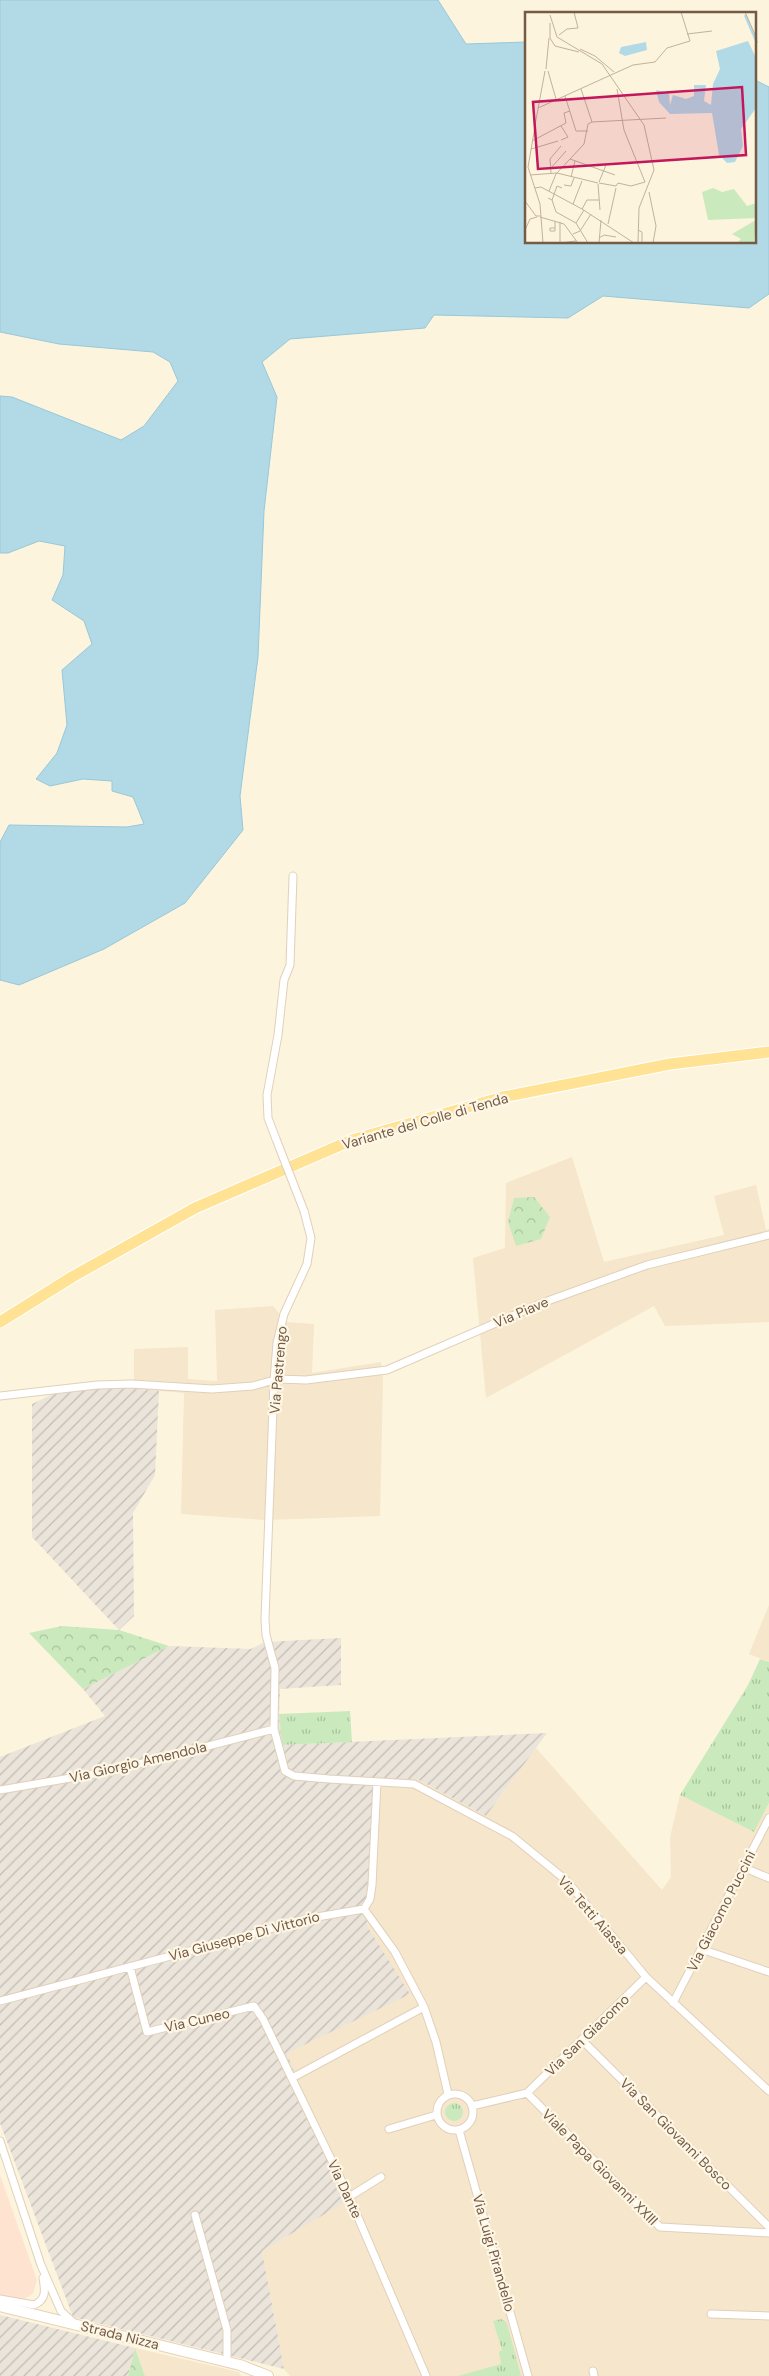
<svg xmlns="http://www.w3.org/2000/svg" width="769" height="2376" font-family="'DM Sans',sans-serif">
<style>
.residential{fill:#f5e6cc}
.commercial{fill:#fee3d1}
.industrial{fill:url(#industrial-furrows)}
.grass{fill:url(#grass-tufts)}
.forest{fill:url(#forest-crowns)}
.water{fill:#b2d9e6;stroke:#98c8d8}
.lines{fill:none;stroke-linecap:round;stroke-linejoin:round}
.street-casing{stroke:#e1d0ba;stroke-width:9}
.secondary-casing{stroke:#e6d2b8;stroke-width:12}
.primary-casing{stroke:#fff;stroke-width:13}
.street{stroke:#fff;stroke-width:7}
.secondary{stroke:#fff;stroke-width:10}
.primary{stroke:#ffe293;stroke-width:11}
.street-bridge-casing{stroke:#e1d0ba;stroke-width:9;stroke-linecap:butt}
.street-bridge{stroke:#fff;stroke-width:7}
.labels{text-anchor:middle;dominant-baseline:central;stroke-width:4.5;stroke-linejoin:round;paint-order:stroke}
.street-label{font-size:14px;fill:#735b46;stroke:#fff7e5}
.inset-river{fill:none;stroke:#b2d9e6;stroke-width:2.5}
.inset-road{fill:none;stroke:#c2b29c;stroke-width:1}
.view{fill:#c2185b;fill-opacity:0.15;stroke:#c2185b;stroke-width:2.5}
.inset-edge{fill:none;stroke:#735b46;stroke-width:2.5}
</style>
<defs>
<pattern id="industrial-furrows" width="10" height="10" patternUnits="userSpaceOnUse" patternTransform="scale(1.25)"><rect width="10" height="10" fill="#eae4da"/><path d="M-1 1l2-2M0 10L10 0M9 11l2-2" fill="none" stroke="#c2bcb3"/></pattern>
<pattern id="grass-tufts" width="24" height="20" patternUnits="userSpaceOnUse" patternTransform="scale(1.25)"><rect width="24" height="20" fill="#caeabd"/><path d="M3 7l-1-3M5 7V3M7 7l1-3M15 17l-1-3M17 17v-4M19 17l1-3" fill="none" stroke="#a8c19b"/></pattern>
<pattern id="forest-crowns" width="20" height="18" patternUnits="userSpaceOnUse" patternTransform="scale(1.25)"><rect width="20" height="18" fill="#caeabd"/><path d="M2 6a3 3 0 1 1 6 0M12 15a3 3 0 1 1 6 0" fill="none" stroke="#a8c19b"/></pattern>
</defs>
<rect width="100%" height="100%" fill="#fdf4de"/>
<path class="residential" d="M572,1157L604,1262L724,1235L714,1196L756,1185L766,1230L769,1229V1322L665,1326L654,1306L486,1398L473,1258L505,1248L506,1183Z
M273,1306L286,1322L314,1324L312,1373L381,1362L383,1380L380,1516L266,1520L181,1514L184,1393L134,1389V1349L188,1347V1379L217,1381L215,1310Z
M769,1605V1662L749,1654Z
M536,1748L662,1890L671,1877L670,1837L680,1795L754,1832L769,1803V2376H290L284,2369L262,2251L345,2201L286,2053L409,1994L367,1926L379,1779L419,1780L486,1816Z
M135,2348L239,2372L241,2376H145Z"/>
<path class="commercial" d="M0,2175L37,2280L33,2294L20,2301L0,2296Z"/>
<path class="industrial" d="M114,1386L159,1391L155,1475L133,1513L134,1616L119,1630L32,1537V1404L55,1393Z
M341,1638V1685L280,1689L279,1714L282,1745L547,1733L486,1816L419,1780L379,1779L367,1926L410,1994L287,2053L345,2202L262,2251L284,2369L73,2317L0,2123V1757L105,1716L83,1689L169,1646L251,1649L265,1642Z
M0,2315L135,2348L128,2376H0Z"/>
<path class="grass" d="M760,1659L769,1662V1803L754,1832L680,1795L748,1685Z
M350,1711L352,1742L282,1745L279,1714Z
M445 2112a9 9 0 1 1 18 0a9 9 0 1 1-18 0Z
M501,2319L506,2322L508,2327L521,2376H458L501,2364L499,2352L502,2350L493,2321Z"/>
<path class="forest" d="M534,1197L550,1217L541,1239L516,1246L508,1222L514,1198Z
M62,1626L119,1630L169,1646L83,1689L29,1633Z
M135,2348L145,2376H128Z"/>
<path class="water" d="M0,0H438L466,44L526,42V242H755V80L769,87V294L749,308L603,296L568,318L434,315L425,328L290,339L262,362L277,397L264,511L258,657L240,796L243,830L185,903L104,949L19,985L0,980V842L9,825L127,827L144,824L133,797L112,791V781L83,779L50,786L36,779L57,753L67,725L62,670L92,644L84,621L52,600L63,575L65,546L39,541L8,553H0V396L12,397L121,440L144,426L178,381L170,362L153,352L59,344L0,332Z"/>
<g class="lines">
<g class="street-casing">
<path id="street" d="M276,1139L268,1118L267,1095L278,1035L284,980L290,965L293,876
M304,1211L311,1238L307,1264L284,1314L277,1343L274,1381L265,1619L266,1635L275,1668L274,1729L285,1771L294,1776L329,1779L414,1784L512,1836L567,1881L646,1977L769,2091
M0,1396L97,1385L132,1384L212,1389L253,1386L278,1379L306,1380L387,1370L542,1303L647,1265L769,1235
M0,1790L112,1771L274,1729
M752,1871L769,1878
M364,1909L395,1952L424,2007
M701,1949L769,1972
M130,1967L147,2032L254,2006L263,2019L348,2194L426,2376
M0,2001L216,1944L305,1919L364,1909L370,1899L372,1885L377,1782
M673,2003L769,1818
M582,2040L769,2227
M292,2078L424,2007L436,2042L448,2094
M527,2093L660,2227L769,2233
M527,2093L646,1977
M437 2112a18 18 0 1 1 36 0a18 18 0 1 1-36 0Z
M472,2106L527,2093
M389,2129L436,2115
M459,2130L528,2376
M0,2141L41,2265L61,2311L74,2323
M349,2197L381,2177
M195,2215L227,2330V2361
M0,2299L34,2305C47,2299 45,2290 43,2278
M711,2314L769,2316
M593,2371L594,2376"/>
</g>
<g class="secondary-casing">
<path id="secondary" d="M0,2306L240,2365L268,2376"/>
</g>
<g class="primary-casing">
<path id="primary" d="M0,1322L72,1277L195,1208L352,1140L503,1097L670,1064L769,1052"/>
</g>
<use href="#street" class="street"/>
<use href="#secondary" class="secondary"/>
<use href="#primary" class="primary"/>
<g class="street-bridge-casing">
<path id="street-bridge" d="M276,1139L304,1211"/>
</g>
<use href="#street-bridge" class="street-bridge"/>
</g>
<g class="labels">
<g class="street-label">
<text transform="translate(425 1121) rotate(-16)">Variante del Colle di Tenda</text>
<text transform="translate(521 1312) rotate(-23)">Via Piave</text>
<text transform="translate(278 1370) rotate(-85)">Via Pastrengo</text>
<text transform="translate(138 1762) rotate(-13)">Via Giorgio Amendola</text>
<text transform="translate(721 1911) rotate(-63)">Via Giacomo Puccini</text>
<text transform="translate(593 1915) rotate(49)">Via Tetti Aiassa</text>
<text transform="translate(244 1936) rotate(-15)">Via Giuseppe Di Vittorio</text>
<text transform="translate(197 2020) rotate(-13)">Via Cuneo</text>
<text transform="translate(587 2035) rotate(-44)">Via San Giacomo</text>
<text transform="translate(676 2134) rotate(45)">Via San Giovanni Bosco</text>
<text transform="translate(600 2167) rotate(45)">Viale Papa Giovanni XXIII</text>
<text transform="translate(345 2189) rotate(65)">Via Dante</text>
<text transform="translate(494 2253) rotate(74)">Via Luigi Pirandello</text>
<text transform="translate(120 2335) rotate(14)">Strada Nizza</text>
</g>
</g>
<g transform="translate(525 12)">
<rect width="231" height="231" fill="#fdf4de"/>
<path d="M188,176L197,180L209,177L222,194L231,191V206L183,208L177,180ZM231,208L229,231H212L216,227L207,222Z" fill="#caeabd"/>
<path d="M223,29L231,46V96L216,117L218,134L210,150L202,151L194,143L187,101L145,102L134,90L131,78L144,81L145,93L148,83L161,87L169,84V73H181L179,89L186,93L188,72L195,57L191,39ZM121,30L122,38L100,44L94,41L96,35Z" fill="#b2d9e6"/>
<path class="inset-river" d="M220,3L232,31"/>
<path class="inset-road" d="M220,0L232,27M25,3L32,25L77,52L119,113L129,158L114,196L113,231M25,11V26L30,34L54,40M162,22L187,19M34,23L42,17L53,16L49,0M55,37L70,44L89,60M21,57L24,26M23,59L31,87M56,77L67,110M40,84L51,119H63M13,96L108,53L130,50L142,36L165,29L156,0M67,110L141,106M10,113L20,59M10,115L3,155L15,192L18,231M36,128L43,125L36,114M7,129L41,111L39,101L45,99M6,137L33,129M45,147L90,163M26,156L41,139M26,161L25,147L36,134M5,163L32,161L73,171M46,165L50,149M74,170L81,153M74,171L91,174M73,172L75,198M39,173L46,174L49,166M91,174L93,171L106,174L120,170L99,118L92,77M10,176L16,175L57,197L109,231M24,179L31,162L59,132L63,112L67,110M124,180L131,214L128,231M23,186L27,188L32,174L37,176M27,188L31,200L51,211L63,231M0,189L11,204H15M48,192L57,169M57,197L62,188H74M15,205L39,212L53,231M51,211L59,198M83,212L91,176M30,216H25V219H30V209M0,218L5,207L12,205M113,218L117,220V231M48,222L55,219L66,202M74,226L79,223L91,225M35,231V210M35,231L51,229M74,231L76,208"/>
<path class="view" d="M217,75L221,143L13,157L8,90Z"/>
<rect width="231" height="231" class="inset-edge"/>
</g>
</svg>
